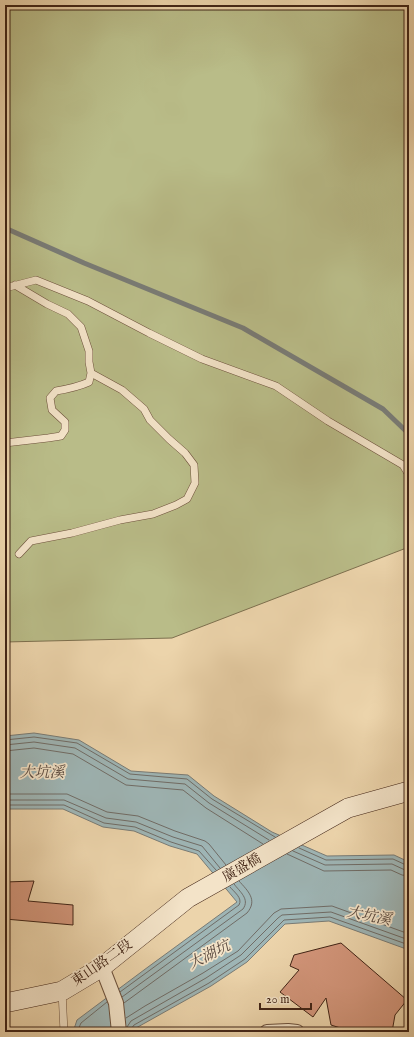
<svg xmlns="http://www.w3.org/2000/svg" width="414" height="1037" font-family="'IM FELL English','Noto Serif TC',serif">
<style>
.green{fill:#b9bc88;stroke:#7d704f}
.water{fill:#9eb5b5;stroke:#797b75}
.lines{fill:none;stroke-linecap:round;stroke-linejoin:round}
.shore{stroke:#706c66;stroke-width:1}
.stream{stroke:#797b75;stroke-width:5}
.building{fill:#d3967b;stroke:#412416}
.lane-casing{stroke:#6c503b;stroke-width:8}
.street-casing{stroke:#6c503b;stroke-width:16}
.secondary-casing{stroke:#412416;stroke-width:20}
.lane{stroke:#f3e3c8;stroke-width:7}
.street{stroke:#f3e3c8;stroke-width:14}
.secondary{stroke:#f3e3c8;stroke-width:19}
.labels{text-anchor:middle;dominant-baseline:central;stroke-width:3.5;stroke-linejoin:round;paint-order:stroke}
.street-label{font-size:14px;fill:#412416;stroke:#f3e3c8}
.water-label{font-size:15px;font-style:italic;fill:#58483e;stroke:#f3e3c8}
</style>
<rect width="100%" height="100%" fill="#ecd4ab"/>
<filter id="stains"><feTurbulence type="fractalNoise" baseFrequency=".005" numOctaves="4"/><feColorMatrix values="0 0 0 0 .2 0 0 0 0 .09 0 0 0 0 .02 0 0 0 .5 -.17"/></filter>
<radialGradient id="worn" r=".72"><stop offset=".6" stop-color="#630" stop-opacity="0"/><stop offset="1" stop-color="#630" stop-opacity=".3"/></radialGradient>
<path class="green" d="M5,5H409V547L172,638L5,642Z"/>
<path class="water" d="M34,733L79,740L131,771L188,775L214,796L272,832L327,856L394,855L409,862V950L329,921L285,924L247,962L211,986L136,1028L134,1032H73L77,1020L148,967L237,902L197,854L170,846L134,831L103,827L63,809H8L5,810V736Z"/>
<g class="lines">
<path class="shore" d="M5,740L34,737L77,743L130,774L187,779L212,799L275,837
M5,745L34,742L75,748L128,779L185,784L209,803L269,840
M5,751L34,748L73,754L126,785L183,790L206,808L263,844
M5,794H67L107,812L138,816L175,831L205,841L209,844L226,865
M5,800H64L106,818L136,822L173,837L202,846L220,868
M5,805H64L104,823L135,827L171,842L199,851L216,870
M299,848L326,860L393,859L406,865H409
M293,851L325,865L392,864L405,870H409
M287,854L324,871L391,870L402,875L409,876
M120,992L239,905C243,898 234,892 230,887
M122,997L243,909C250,899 240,892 234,884
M124,1003L247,913C258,900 248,891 239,881
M126,1018L145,1006L203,973L238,951L274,913L281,909L332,906L409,934
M127,1027L131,1021L206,978L241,955L278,918L282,915L331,912L409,940
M77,1032L81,1023L107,1002
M131,1032V1029L134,1025L209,983L245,959L284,920L330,917L409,945"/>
<path class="stream" d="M5,228L84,263L243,328L383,409L409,434"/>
</g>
<path class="building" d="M34,881L28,901L73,905V925L5,919V882Z
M341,943L407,1000L395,1015L392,1032H353L331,1025L326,998L313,1017L280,992L299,970L290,966L294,955Z"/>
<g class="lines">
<g class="lane-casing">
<path id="lane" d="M5,286L9,287L36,280L88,301L149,333L202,359L276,386L328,421L403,465L409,475
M5,443L48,438L61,436L65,430V422L52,410L50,398L56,391C68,389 78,387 89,382L91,373L89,362V351L81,327L68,314L47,304L15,285
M19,554L31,541L72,533L120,520L153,514L176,505L187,499L195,483L194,465L185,453L169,439L150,420L144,409L122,390L91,373
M62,991L64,1032"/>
</g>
<g class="street-casing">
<path id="street" d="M102,967L116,1003L119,1032
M267,1032L288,1031L297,1032"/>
</g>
<g class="secondary-casing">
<path id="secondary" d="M5,1003L62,991L102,967L188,898L348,808L409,791"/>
</g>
<use href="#lane" class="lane"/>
<use href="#street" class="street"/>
<use href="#secondary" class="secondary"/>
</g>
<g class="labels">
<g class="street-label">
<text transform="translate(242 868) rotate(-30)">廣盛橋</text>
<text transform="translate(102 963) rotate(-35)">東山路二段</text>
</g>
<g class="water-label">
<text x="42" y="772">大坑溪</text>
<text transform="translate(369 916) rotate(11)">大坑溪</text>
<text transform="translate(209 955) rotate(-27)">大湖坑</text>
</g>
</g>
<rect width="414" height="1037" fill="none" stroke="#ecd4ab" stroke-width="20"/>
<rect x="6" y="6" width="402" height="1025" fill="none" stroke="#412416" stroke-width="2"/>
<rect x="10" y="10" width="394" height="1017" fill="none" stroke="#412416"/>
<path d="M260 1003v6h51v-6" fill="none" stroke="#412416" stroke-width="2"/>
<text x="266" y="1003" font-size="12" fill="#412416" stroke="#f3e3c8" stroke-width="3" paint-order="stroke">20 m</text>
<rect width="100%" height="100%" filter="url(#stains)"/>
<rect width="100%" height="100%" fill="url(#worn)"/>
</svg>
